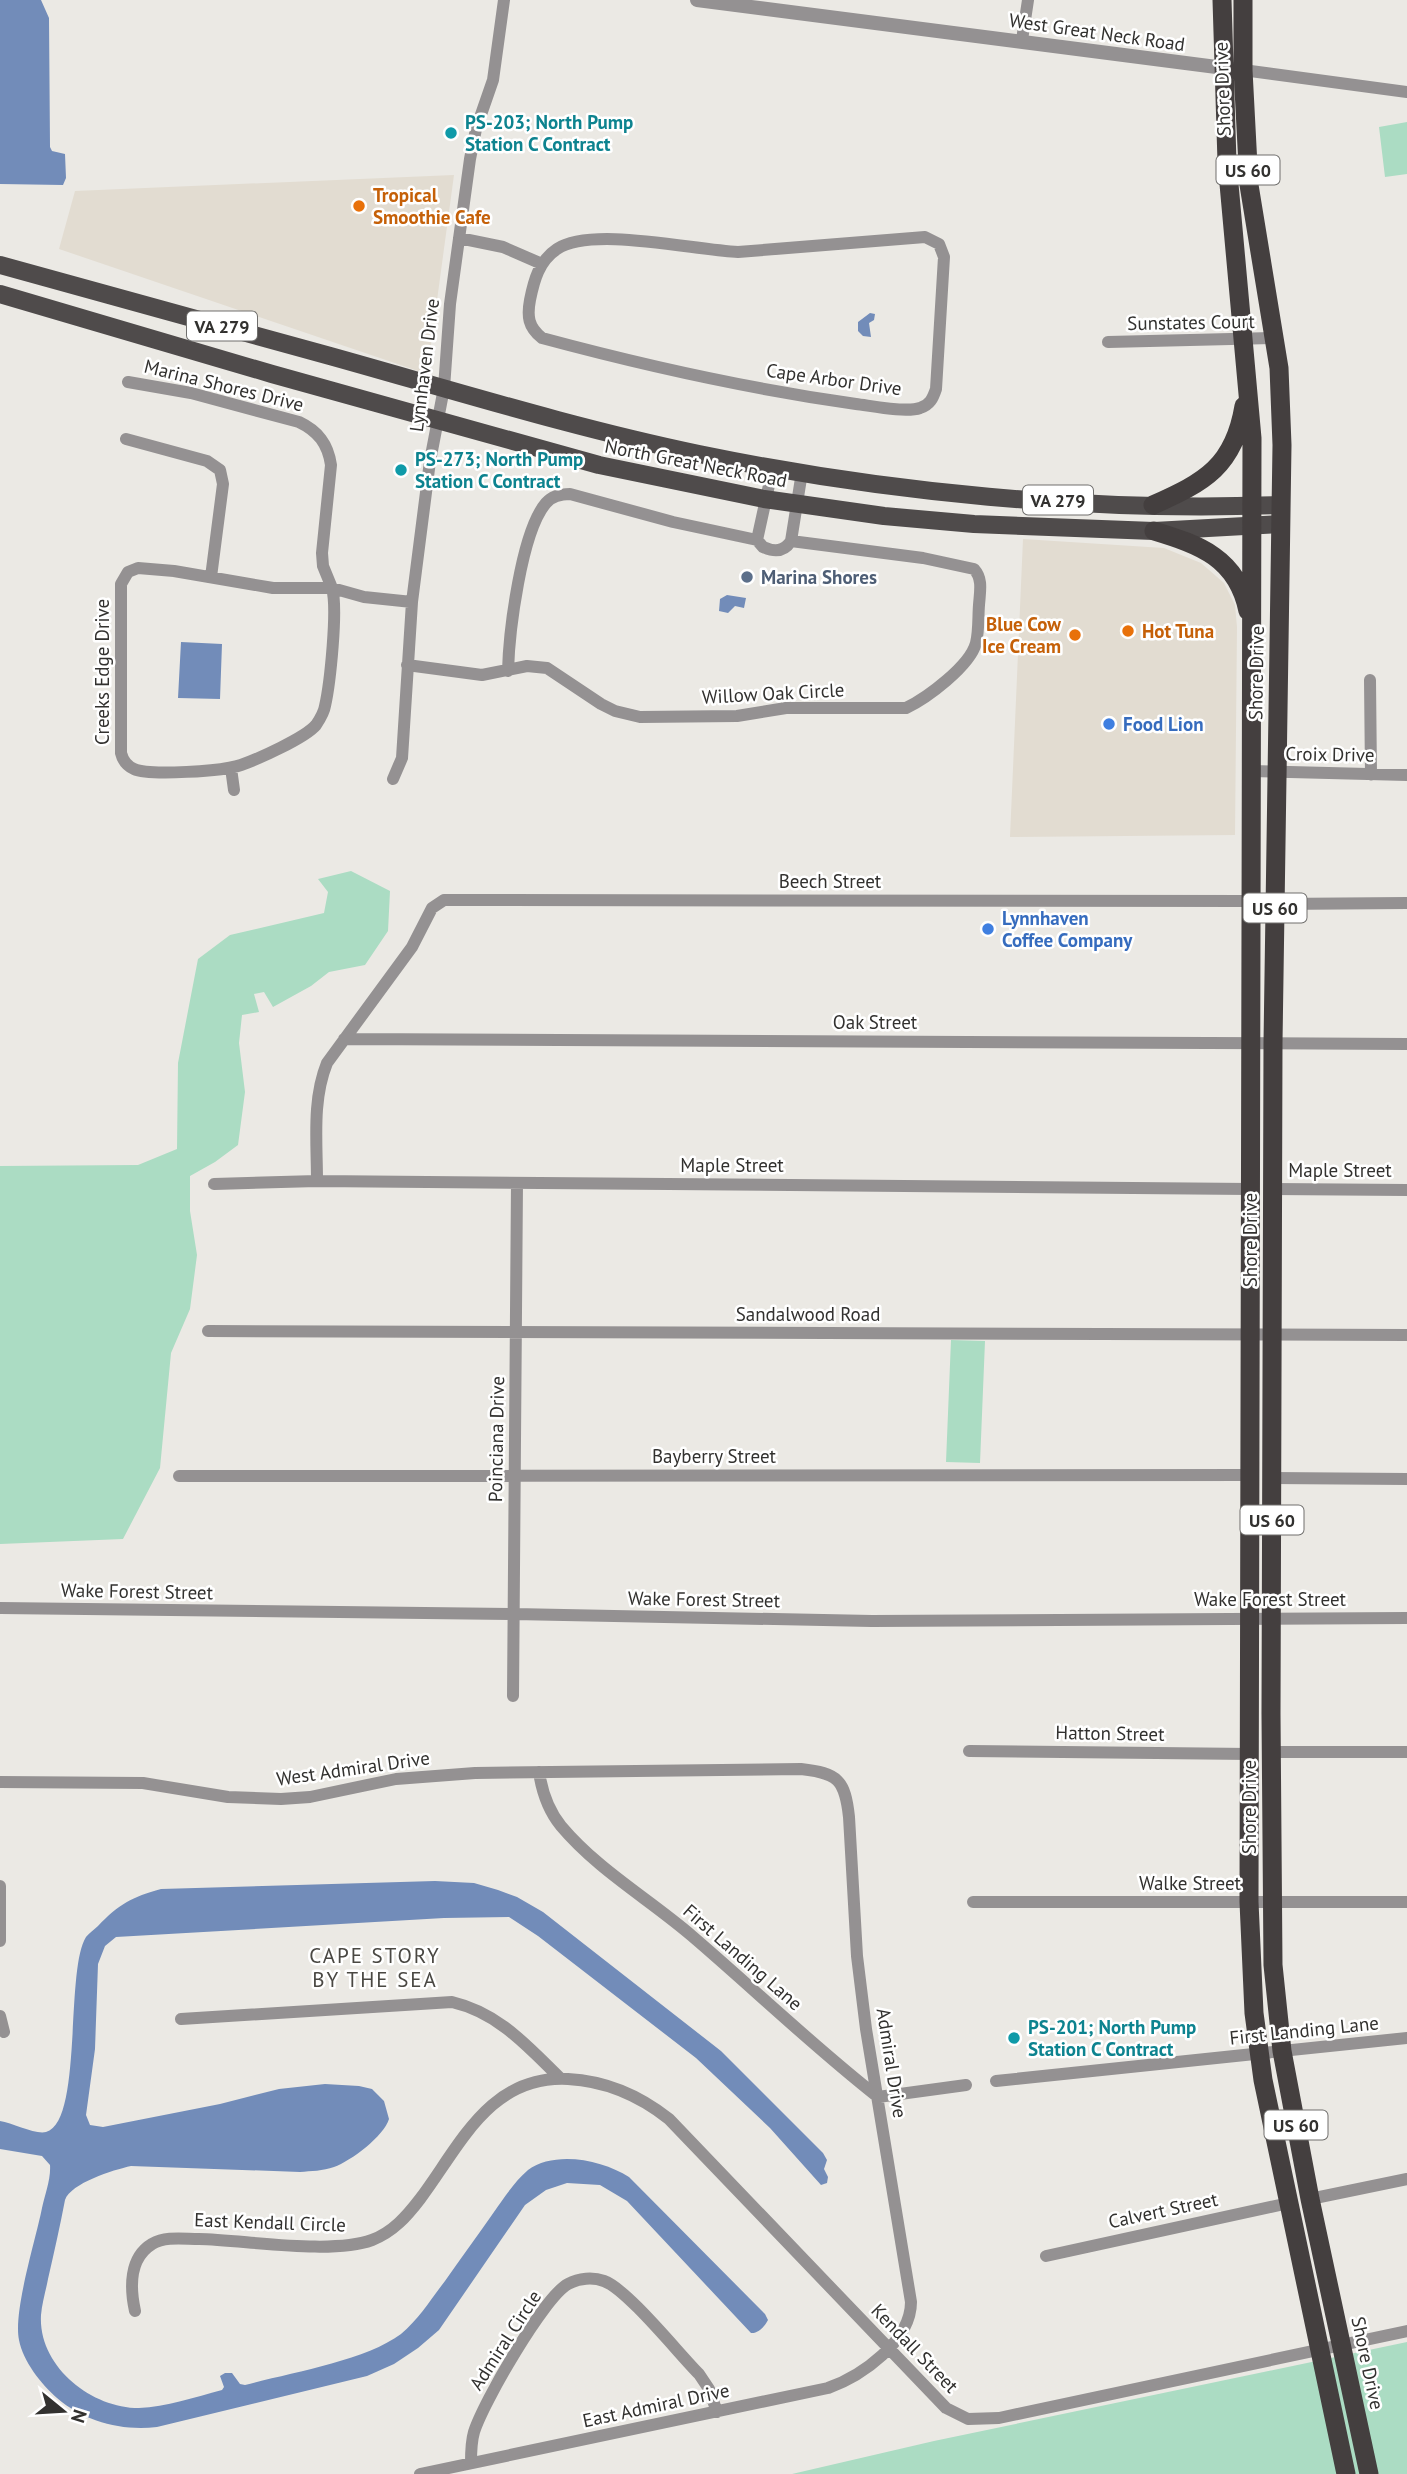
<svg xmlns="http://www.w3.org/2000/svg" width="1407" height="2474" font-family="'PT Sans',sans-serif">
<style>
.built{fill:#e2dcd1}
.green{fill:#abdcc3}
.water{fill:#728cb9}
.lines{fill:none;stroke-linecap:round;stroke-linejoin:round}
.minor{stroke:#949192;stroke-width:12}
.tertiary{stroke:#949192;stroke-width:14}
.primary{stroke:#4f4b4b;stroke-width:18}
.trunk{stroke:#443f3f;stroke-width:19}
.culture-dot{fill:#0f9aa8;stroke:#fff;stroke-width:2.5}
.food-dot{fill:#e8710a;stroke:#fff;stroke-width:2.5}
.service-dot{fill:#5c6f8a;stroke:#fff;stroke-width:2.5}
.shop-dot{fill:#3f7fe0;stroke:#fff;stroke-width:2.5}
.labels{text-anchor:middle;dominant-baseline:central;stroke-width:5;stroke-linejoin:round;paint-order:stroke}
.shield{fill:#fff;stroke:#706f6d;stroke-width:2}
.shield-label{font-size:18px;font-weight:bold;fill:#32312f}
.street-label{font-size:19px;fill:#32312f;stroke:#fff}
.culture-label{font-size:19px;font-weight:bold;fill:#0d838f;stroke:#fff;text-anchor:start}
.food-label{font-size:19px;font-weight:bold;fill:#c56008;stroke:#fff;text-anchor:start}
.service-label{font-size:19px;font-weight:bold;fill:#4e5e75;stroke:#fff;text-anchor:start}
.shop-label{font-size:19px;font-weight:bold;fill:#366cbe;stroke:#fff;text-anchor:start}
.neighbourhood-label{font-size:21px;letter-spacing:2px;fill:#4a4843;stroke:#fff}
</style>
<rect width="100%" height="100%" fill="#ebe9e4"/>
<path class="built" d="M454,175L427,374L59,249L75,191Z
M1023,539L1164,548L1201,563L1224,583L1235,605L1237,627L1235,835L1010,837Z"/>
<path class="green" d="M1407,122V174L1385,177L1379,127Z
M351,871L390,891L388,931L365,965L329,972L311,986L273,1007L264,992L254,994L259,1012L242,1015L239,1043L245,1092L238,1145L215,1162L190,1176V1211L197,1255L190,1309L171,1353L160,1468L123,1539L0,1544V1166L138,1165L177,1149L178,1063L198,959L230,935L324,913L328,892L318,879Z
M951,1340L985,1341L980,1463L946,1462Z
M1407,2342V2474H792L934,2441Z"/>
<path class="water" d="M0,0H41L49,18L50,147L52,151L65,154L66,178L63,185L0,184Z
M870,313L875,314L874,320L869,323L871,337L863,336L858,331V322Z
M727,595L746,598L744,608L735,606L728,613L719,611L720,599Z
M181,642L222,644L220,699L178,698Z
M435,1881L474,1883L498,1890L517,1897L543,1912L721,2051L823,2153L827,2160L824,2169L828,2177L827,2183L821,2185L770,2128L696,2058L538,1936L509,1917L444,1918L116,1937L105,1946L98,1964L95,2049L86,2115L90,2125L103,2127L220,2104L279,2089L325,2084L359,2086L372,2089L384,2101L389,2119C384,2136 351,2161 334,2167C323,2171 311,2171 300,2172L131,2166C113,2170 71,2183 65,2200C60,2226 54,2253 48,2279C46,2290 42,2303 41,2315C38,2366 91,2408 139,2408C166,2407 195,2397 222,2390L224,2387L220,2376L225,2373H232L240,2384L245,2385C289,2373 365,2361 401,2334C419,2319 431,2299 445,2281C461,2258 478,2235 494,2212C504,2198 515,2181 528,2170C555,2150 603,2160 629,2177L765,2314L768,2320C765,2326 758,2334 751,2333L627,2201L600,2185L567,2183L546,2190L525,2205L439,2330L418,2348L394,2364L367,2376L157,2427C121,2431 85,2422 57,2398C41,2384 23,2361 19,2340C13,2311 36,2239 42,2208C45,2194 51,2179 50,2165L42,2156L0,2149V2121C13,2123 36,2135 46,2132C83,2122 65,1970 86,1937C89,1933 94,1930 98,1926C119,1904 132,1897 161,1889Z"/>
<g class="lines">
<path class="minor" d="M1022,40L1028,0
M1243,70L1407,92
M925,237L939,244L944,257L936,389C933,398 930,405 920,408C906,413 872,406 856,404C750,389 646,366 542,338C528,327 527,316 530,300C534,280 539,261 557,249C592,226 693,250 738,252Z
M459,238L503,247L542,264
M1108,342L1274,338
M128,382L191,393L299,422C318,431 328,444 331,465L322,553L323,566L332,588L364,597L412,602
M126,439L207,461L220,470L223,484L211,577
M757,540L773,467
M138,568L174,571L273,588H332C338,609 330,684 325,706C324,713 320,719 316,725C305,738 258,759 241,765C224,771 149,776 134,769C127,766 123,761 121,753V584L128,572Z
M407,665L482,675L527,666L547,668L601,704L615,711L640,717L737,716L786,708H906C927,698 970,666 976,643C979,631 978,617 979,605C980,591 983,579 974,569L923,558L791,541
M508,671C509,633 521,532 546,503C552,496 561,494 570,494L673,522L757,540L763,547C774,552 784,552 791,541L802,472
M1370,680L1371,775
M231,768L234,790
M1251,771L1407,775
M393,779L402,758L412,602L430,461L444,388L450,304L470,159L476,129L493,80L504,0
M1275,904L1407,903
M344,1039L1407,1044
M317,1181C317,1142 312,1100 327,1063L412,947L432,908L444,900L1251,901
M214,1184L317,1181L1250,1189
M1273,1189L1407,1190
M208,1331L1407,1335
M179,1476L1250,1475
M1272,1478L1407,1479
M0,1608L514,1614L872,1621L1407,1618
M513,1696L517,1183
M969,1751L1250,1754
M1271,1752H1407
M539,1772C542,1792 548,1810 561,1826C598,1870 649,1899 692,1936C754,1989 813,2046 878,2097L966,2085
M0,1782L143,1783L228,1797L281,1799L310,1797L396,1779L475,1773L801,1769C838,1773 845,1780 849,1817L857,1956L866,2029L911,2302C911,2341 862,2376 828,2388L420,2474
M0,1886V1941
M973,1902H1407
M0,2016L4,2032
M181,2019L452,2002C499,2013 527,2046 560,2078
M996,2081L1407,2038
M1310,2199L1407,2179
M1046,2256L1289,2203
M135,2311C130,2288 129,2258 152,2244C166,2236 183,2239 199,2239C245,2240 331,2255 372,2240C393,2232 407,2216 420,2199C460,2146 489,2075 568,2079C606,2081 640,2096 669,2119L946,2408L968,2419L999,2418L1407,2331
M471,2463C471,2453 471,2442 474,2432C483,2403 544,2297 568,2284C579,2278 593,2277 604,2281C627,2289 679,2354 699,2374L709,2389L717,2412"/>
<path class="tertiary" d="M697,0L1232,69"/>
<path class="primary" d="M0,265C110,296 220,325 330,356C452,390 574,428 699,454C888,493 1088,512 1281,505
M0,294L272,374L599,465L764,499L884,516L974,524L1154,531L1281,524"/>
<path class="trunk" d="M1222,0L1227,162L1252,438L1249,1902L1254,2013L1263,2080L1346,2474
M1243,0V70L1249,185L1279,368L1282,445L1273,1043L1271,1714L1273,1965L1282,2051L1310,2199L1369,2474
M1153,505C1205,482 1234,466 1244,406
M1154,531C1200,545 1237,558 1248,611"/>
</g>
<g class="culture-dot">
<circle cx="451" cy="133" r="7"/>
<circle cx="401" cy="470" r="7"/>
<circle cx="1014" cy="2038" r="7"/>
</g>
<g class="food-dot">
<circle cx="359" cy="206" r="7"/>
<circle cx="1128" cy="631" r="7"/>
<circle cx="1075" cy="635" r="7"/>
</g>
<circle class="service-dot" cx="747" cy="577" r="7"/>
<g class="shop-dot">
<circle cx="1109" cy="724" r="7"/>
<circle cx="988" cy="929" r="7"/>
</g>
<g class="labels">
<g class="shield">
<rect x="1216.5" y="155.5" width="63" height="29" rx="5"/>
<rect x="187" y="311.5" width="70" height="29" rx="5"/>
<rect x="1023" y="485.5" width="70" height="29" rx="5"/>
<rect x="1243.5" y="893.5" width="63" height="29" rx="5"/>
<rect x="1240.5" y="1505.5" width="63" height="29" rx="5"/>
<rect x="1264.5" y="2110.5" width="63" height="29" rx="5"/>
</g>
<g class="shield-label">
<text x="1248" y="170">US 60</text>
<text x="222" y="326">VA 279</text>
<text x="1058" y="500">VA 279</text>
<text x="1275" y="908">US 60</text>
<text x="1272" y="1520">US 60</text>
<text x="1296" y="2125">US 60</text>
</g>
<g class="street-label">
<text transform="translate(1097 32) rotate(8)">West Great Neck Road</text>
<text transform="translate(1222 89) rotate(-92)">Shore Drive</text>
<text transform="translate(1191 322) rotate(-1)">Sunstates Court</text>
<text transform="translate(424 365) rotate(-83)">Lynnhaven Drive</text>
<text transform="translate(834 379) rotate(8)">Cape Arbor Drive</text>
<text transform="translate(224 385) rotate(14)">Marina Shores Drive</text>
<text transform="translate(696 463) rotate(11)">North Great Neck Road</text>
<text transform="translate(102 672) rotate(-90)">Creeks Edge Drive</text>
<text transform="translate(1256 673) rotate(-89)">Shore Drive</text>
<text transform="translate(773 693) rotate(-3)">Willow Oak Circle</text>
<text transform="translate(1330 754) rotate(1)">Croix Drive</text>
<text x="830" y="881">Beech Street</text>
<text x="875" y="1022">Oak Street</text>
<text x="732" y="1165">Maple Street</text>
<text x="1340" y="1170">Maple Street</text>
<text transform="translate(1250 1240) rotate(-90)">Shore Drive</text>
<text x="808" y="1314">Sandalwood Road</text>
<text transform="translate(496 1439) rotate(-89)">Poinciana Drive</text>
<text x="714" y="1456">Bayberry Street</text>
<text transform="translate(137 1591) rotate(1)">Wake Forest Street</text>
<text transform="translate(704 1599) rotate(1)">Wake Forest Street</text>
<text x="1270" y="1599">Wake Forest Street</text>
<text transform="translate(1110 1733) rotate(1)">Hatton Street</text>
<text transform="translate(353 1768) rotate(-8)">West Admiral Drive</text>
<text transform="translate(1249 1807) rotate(-90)">Shore Drive</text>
<text x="1190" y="1883">Walke Street</text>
<text transform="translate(743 1957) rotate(41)">First Landing Lane</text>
<text transform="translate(1304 2030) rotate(-6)">First Landing Lane</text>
<text transform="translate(892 2063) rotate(81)">Admiral Drive</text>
<text transform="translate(1163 2210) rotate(-12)">Calvert Street</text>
<text transform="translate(270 2222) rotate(2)">East Kendall Circle</text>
<text transform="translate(505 2340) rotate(-57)">Admiral Circle</text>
<text transform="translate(915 2348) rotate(46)">Kendall Street</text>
<text transform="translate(1368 2363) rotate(78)">Shore Drive</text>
<text transform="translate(656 2405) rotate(-12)">East Admiral Drive</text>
</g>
<g class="culture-label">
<text x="465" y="122">PS-203; North Pump<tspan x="465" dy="22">Station C Contract</tspan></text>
<text x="415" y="459">PS-273; North Pump<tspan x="415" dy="22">Station C Contract</tspan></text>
<text x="1028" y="2027">PS-201; North Pump<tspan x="1028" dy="22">Station C Contract</tspan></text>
</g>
<g class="food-label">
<text x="373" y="195">Tropical<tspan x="373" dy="22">Smoothie Cafe</tspan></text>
<text x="1061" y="624" text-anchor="end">Blue Cow<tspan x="1061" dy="22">Ice Cream</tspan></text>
<text x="1142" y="631">Hot Tuna</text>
</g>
<g class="service-label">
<text x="761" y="577">Marina Shores</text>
</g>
<g class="shop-label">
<text x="1123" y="724">Food Lion</text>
<text x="1002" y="918">Lynnhaven<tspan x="1002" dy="22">Coffee Company</tspan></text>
</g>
<g class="neighbourhood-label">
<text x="375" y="1955">CAPE STORY<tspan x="375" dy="24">BY THE SEA</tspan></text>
</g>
</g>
<g transform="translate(63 2411) rotate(108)" stroke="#ffffff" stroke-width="5" paint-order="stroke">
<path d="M0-5L12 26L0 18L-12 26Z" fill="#32312f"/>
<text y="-10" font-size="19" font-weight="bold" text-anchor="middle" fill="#32312f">N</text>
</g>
</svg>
